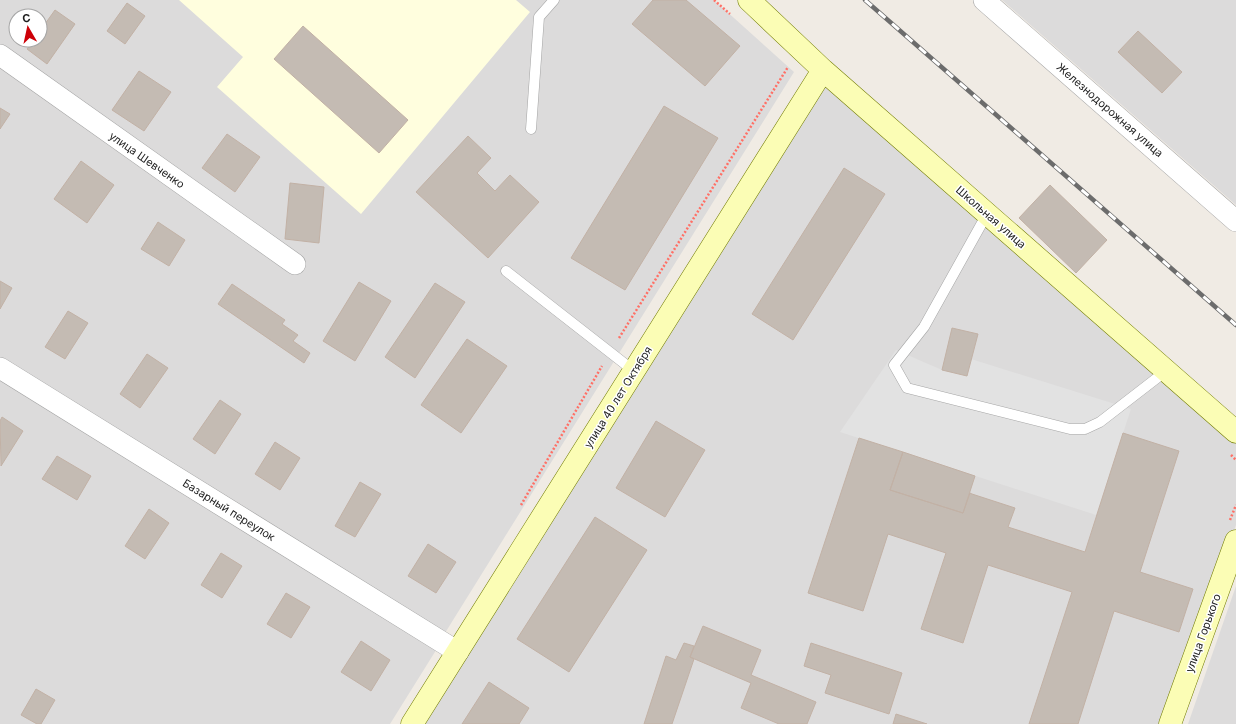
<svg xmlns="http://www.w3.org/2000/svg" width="1236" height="724" font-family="Inter,sans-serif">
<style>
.residential{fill:#dcdbdb;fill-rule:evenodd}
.education{fill:#fffede}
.parking{fill:#e2e2e2}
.building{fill:#c4bbb3;stroke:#c2b1a5}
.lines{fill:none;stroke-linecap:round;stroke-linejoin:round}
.lane-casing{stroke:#a5a5a5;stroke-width:11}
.street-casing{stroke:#a5a5a5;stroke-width:22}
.secondary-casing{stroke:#717b00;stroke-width:23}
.path{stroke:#ff7066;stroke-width:2.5;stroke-dasharray:2 2;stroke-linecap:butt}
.lane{stroke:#fff;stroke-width:10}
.street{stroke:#fff;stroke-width:21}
.secondary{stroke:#fbfdb5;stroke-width:22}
.rail-casing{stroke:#6c6c6c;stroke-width:4.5}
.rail{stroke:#fff;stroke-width:3;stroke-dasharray:9;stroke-linecap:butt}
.labels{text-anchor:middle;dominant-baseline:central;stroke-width:3;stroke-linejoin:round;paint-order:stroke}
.street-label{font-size:11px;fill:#1e1e1e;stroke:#fff}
</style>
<rect width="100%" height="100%" fill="#f0ebe4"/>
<path class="residential" d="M0,0H714L794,72L445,633L0,359ZM16,16H40V40H16Z
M1002,0H1236V205Z
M825,87L1236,440V525L1164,724H423Z
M0,378L438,647L390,724H0Z
M1236,586V724H1188Z"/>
<path class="education" d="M179,0H516L530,12L361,214L217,87L243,57Z"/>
<path class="parking" d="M896,350L942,370L967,376L971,359L1131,409L1096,515L840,432Z"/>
<path class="building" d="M653,0H686L740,46L705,86L632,24Z
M127,3L145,16L125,44L107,31Z
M55,10L75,24L47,64L27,49L34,40H40V31Z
M303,26L408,120L379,153L274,59Z
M1138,31L1182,72L1162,93L1118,52Z
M139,71L171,92L144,131L112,110Z
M664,106L718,138L625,290L571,258Z
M0,108L10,114L0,129Z
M227,134L260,157L235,192L202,168Z
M468,136L491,158L477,173L495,191L510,175L539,202L488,258L416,192Z
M81,161L114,185L87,223L54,199Z
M844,168L885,194L793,340L752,314Z
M290,183L324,187L319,243L285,239Z
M1050,185L1107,240L1076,273L1019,218Z
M158,222L185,240L169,266L141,249Z
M0,281L12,288L0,309Z
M359,282L391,301L355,361L323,341Z
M435,283L465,302L415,378L385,357Z
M232,284L285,320L282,324L298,335L293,341L310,353L304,363L218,304Z
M68,311L88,323L65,359L45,347Z
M952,328L978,334L967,376L942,370Z
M467,339L507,366L461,433L421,405Z
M147,354L168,368L140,408L120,394Z
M220,400L241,414L215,454L193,439Z
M2,417L23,431L1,466L0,421Z
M656,421L705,450L665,517L616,488Z
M1123,433L1179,451L1140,572L1193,589L1179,632L1114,611L1078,724H1029L1072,592L988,565L963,643L921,629L946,553L888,534L863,611L808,593L859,438L903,452L890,490L963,513L970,493L972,494L1015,508L1008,527L1085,552Z
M275,442L300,458L280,490L255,474Z
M903,452L975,476L963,513L890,490Z
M57,456L91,476L77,500L42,479Z
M360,482L381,494L355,537L335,526Z
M149,509L169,523L145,559L125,546Z
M595,517L647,550L569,672L517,639Z
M428,544L456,562L436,593L408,576Z
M221,553L242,566L222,598L201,585Z
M286,593L310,607L291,638L267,624Z
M703,626L761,650L751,675L816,702L807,724H779L741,708L751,683L690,657Z
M361,641L390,660L371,691L341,672Z
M684,643L694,646L690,657L694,659L672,724H644L666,656L676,660Z
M811,643L902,673L889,714L825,693L831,675L804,666Z
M489,682L529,708L519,724H462Z
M36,689L55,700L41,724H37L21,715Z
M896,714L927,724H893Z"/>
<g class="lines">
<g class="lane-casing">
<path id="lane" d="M531,129L539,17L554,0
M987,214L924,327L894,365L907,388L1070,429H1085L1100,422L1166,371
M506,271L634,371"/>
</g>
<g class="street-casing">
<path id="street" d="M984,0L1236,221
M0,55L295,264
M0,368L458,652"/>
</g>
<g class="secondary-casing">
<path id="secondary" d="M749,0L823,70L1236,432
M412,724L823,70
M1170,724L1236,541"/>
</g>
<path class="path" d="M714,0L730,14
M619,338L788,67
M1231,455L1236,460
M521,505L602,366
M1230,520L1236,505"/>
<use href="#lane" class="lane"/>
<use href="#street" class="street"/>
<use href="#secondary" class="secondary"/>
<g class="rail-casing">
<path id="rail" d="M865,0L1236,325"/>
</g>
<use href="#rail" class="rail"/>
</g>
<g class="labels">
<g class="street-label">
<text transform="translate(1110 110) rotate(41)">Железнодорожная улица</text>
<text transform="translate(147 160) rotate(35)">улица Шевченко</text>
<text transform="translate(991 217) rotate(41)">Школьная улица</text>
<text transform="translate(618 397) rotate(-58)">улица 40 лет Октября</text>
<text transform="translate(229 510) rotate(32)">Базарный переулок</text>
<text transform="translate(1203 633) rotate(-70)">улица Горького</text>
</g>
</g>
<g transform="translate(28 28) rotate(351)"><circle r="19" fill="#ffffff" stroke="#a5a5a5"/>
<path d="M0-3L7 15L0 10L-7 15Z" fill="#cd0007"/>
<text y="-6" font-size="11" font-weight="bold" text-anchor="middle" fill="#1e1e1e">С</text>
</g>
</svg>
